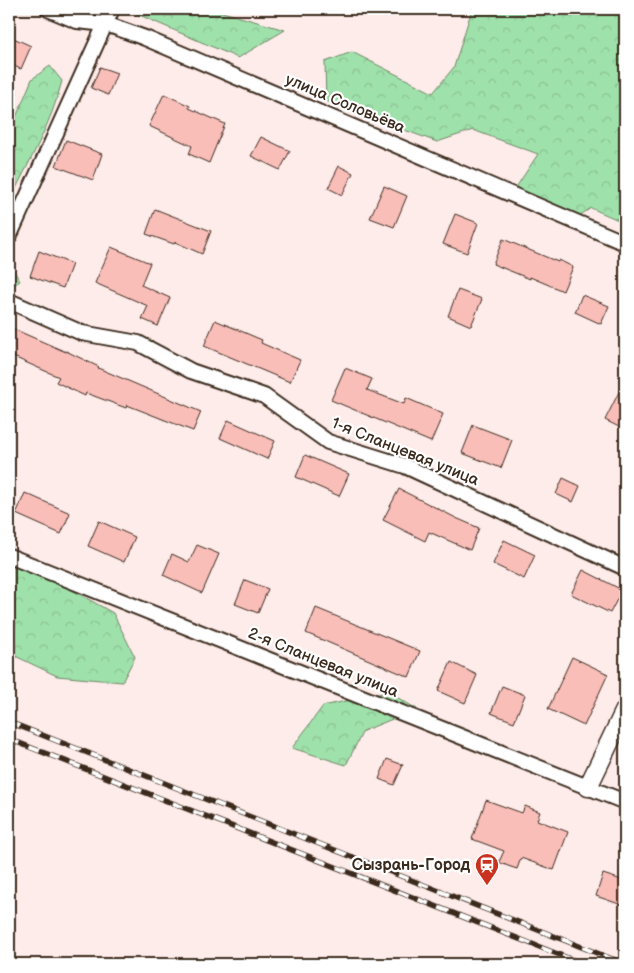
<svg xmlns="http://www.w3.org/2000/svg" width="634" height="973" font-family="'Balsamiq Sans',sans-serif">
<style>
.forest{fill:url(#forest-crowns);stroke:#6d8664}
.building{fill:#fabeb9;stroke:#3b2a1e}
.lines{fill:none;stroke-linecap:round;stroke-linejoin:round}
.minor-casing{stroke:#3b2a1e;stroke-width:18}
.tertiary-casing{stroke:#3b2a1e;stroke-width:21}
.minor{stroke:#fff;stroke-width:14}
.tertiary{stroke:#fff;stroke-width:18}
.rail-casing{stroke:#3b2a1e;stroke-width:5.5}
.rail{stroke:#fff;stroke-width:4;stroke-dasharray:11;stroke-linecap:butt}
.labels{text-anchor:middle;dominant-baseline:central;stroke-width:4.5;stroke-linejoin:round;paint-order:stroke}
.street-label{font-size:16px;fill:#3b2a1e;stroke:#fff}
.poi-label{font-size:16px;font-weight:bold;fill:#3b2a1e;stroke:#fff;text-anchor:end}
</style>
<defs>
<pattern id="forest-crowns" width="20" height="18" patternUnits="userSpaceOnUse" patternTransform="scale(1.25)"><rect width="20" height="18" fill="#9fe1ab"/><path d="M2 6a3 3 0 1 1 6 0M12 15a3 3 0 1 1 6 0" fill="none" stroke="#8ac193"/></pattern>
</defs>
<rect width="100%" height="100%" fill="#feecea"/>
<filter id="ink" filterUnits="userSpaceOnUse"><feTurbulence type="fractalNoise" baseFrequency=".02" numOctaves="2"/><feDisplacementMap in="SourceGraphic" scale="10" xChannelSelector="R" yChannelSelector="G"/><feConvolveMatrix kernelMatrix="1 2 1 2 8 2 1 2 1" color-interpolation-filters="sRGB"/></filter>
<g filter="url(#ink)">
<path class="forest" d="M140,9H212L285,30L238,58L137,14Z
M472,9H625V223L591,208L573,220L515,189L538,154L473,130L437,142L326,101L325,62L352,52L433,93L454,67Z
M50,66L62,81C51,124 29,162 9,202V134L32,79Z
M9,263L20,281L9,288Z
M9,562L47,576L113,613L135,657L122,682L57,676L9,653Z
M388,692L417,709L363,731L346,765L292,748L323,706Z"/>
<path class="building" d="M9,36L31,46L21,69L9,64Z
M100,67L117,73L108,95L91,88Z
M164,94L190,106L189,108L225,124L209,163L189,154L192,146L149,126Z
M261,137L290,151L280,170L251,156Z
M66,140L102,154L93,180L56,166Z
M339,166L353,173L342,195L328,188Z
M384,186L407,196L394,227L370,218Z
M155,209L211,231L202,254L175,242L174,244L146,234Z
M455,214L478,223L467,253L443,244Z
M503,239L558,262L559,260L573,267L563,291L530,277V279L493,264Z
M111,247L150,263L141,285L170,298L158,326L142,319L148,306L95,283Z
M39,251L72,264L63,288L30,276Z
M458,290L482,299L471,326L448,316Z
M582,295L609,306L601,324L575,312Z
M215,320L262,340L261,343L300,360L290,382L204,346Z
M9,327L66,352V351L99,367L98,368L201,412L193,431L127,405L126,408L86,393L85,396L56,382L59,377L9,355Z
M345,368L372,379L367,390L404,404L406,398L443,414L431,442L331,400Z
M625,380V430L605,420Z
M228,420L275,441L267,459L220,438Z
M473,425L512,440L501,468L462,453Z
M305,455L349,474L339,496L296,477Z
M563,478L580,486L573,502L556,494Z
M399,489L456,518L479,528L470,550L429,532L425,541L383,520Z
M25,493L70,513L61,534L16,514Z
M99,521L135,537L124,562L88,546Z
M504,540L535,555L524,579L493,564Z
M197,545L219,554L202,593L163,575L172,554L189,562Z
M583,570L622,590L610,613L571,594Z
M245,580L268,589L258,613L235,604Z
M316,608L420,651L409,677L306,633Z
M572,657L608,674L584,726L548,709Z
M451,662L477,675L465,703L438,691Z
M502,686L525,695L514,722L491,713Z
M387,759L403,765L394,785L379,779Z
M486,800L522,813L525,806L540,812L537,820L568,832L554,870L521,858L517,869L508,866L499,862L504,851L472,839Z
M603,874L625,881V906L596,896Z"/>
<g class="lines">
<g class="minor-casing">
<path id="minor" d="M48,9L77,21L106,24L145,38L625,243
M9,237L112,9
M9,301L82,333L138,343L191,371L264,396L328,442L405,466L625,568
M9,556L625,802"/>
</g>
<g class="tertiary-casing">
<path id="tertiary" d="M588,787L625,710"/>
</g>
<use href="#minor" class="minor"/>
<use href="#tertiary" class="tertiary"/>
<g class="rail-casing">
<path id="rail" d="M9,722L625,964
M9,739L583,964"/>
</g>
<use href="#rail" class="rail"/>
</g>
</g>
<defs>
<g id="station-pin" transform="scale(1.25)"><path d="M0 17L-7.5 6A9.5 9.5 0 1 1 7.5 6Z" fill="#c8321e" stroke="#fff"/><path d="M-3-6H3Q5-6 5-4V2Q5 4 3 4L4.5 6H3L1.5 4h-3L-3 6H-4.5L-3 4Q-5 4-5 2V-4Q-5-6-3-6ZM-3.5-4v3h7v-3ZM-3.5 1v1.5H-2V1ZM2 1v1.5H3.5V1Z" fill="#fff"/></g>
</defs>
<g fill-rule="evenodd">
<use href="#station-pin" x="487" y="865"/>
</g>
<g class="labels">
<g class="street-label">
<text transform="translate(345 104) rotate(23)">улица Соловьёва</text>
<text transform="translate(405 452) rotate(22)">1-я Сланцевая улица</text>
<text transform="translate(323 663) rotate(22)">2-я Сланцевая улица</text>
</g>
<g class="poi-label">
<text x="470" y="865">Сызрань-Город</text>
</g>
</g>
<rect width="634" height="973" fill="none" stroke="#fff" stroke-width="30"/>
<rect x="15" y="15" width="604" height="943" fill="none" stroke="#3b2a1e" stroke-width="2" filter="url(#ink)"/>
</svg>
